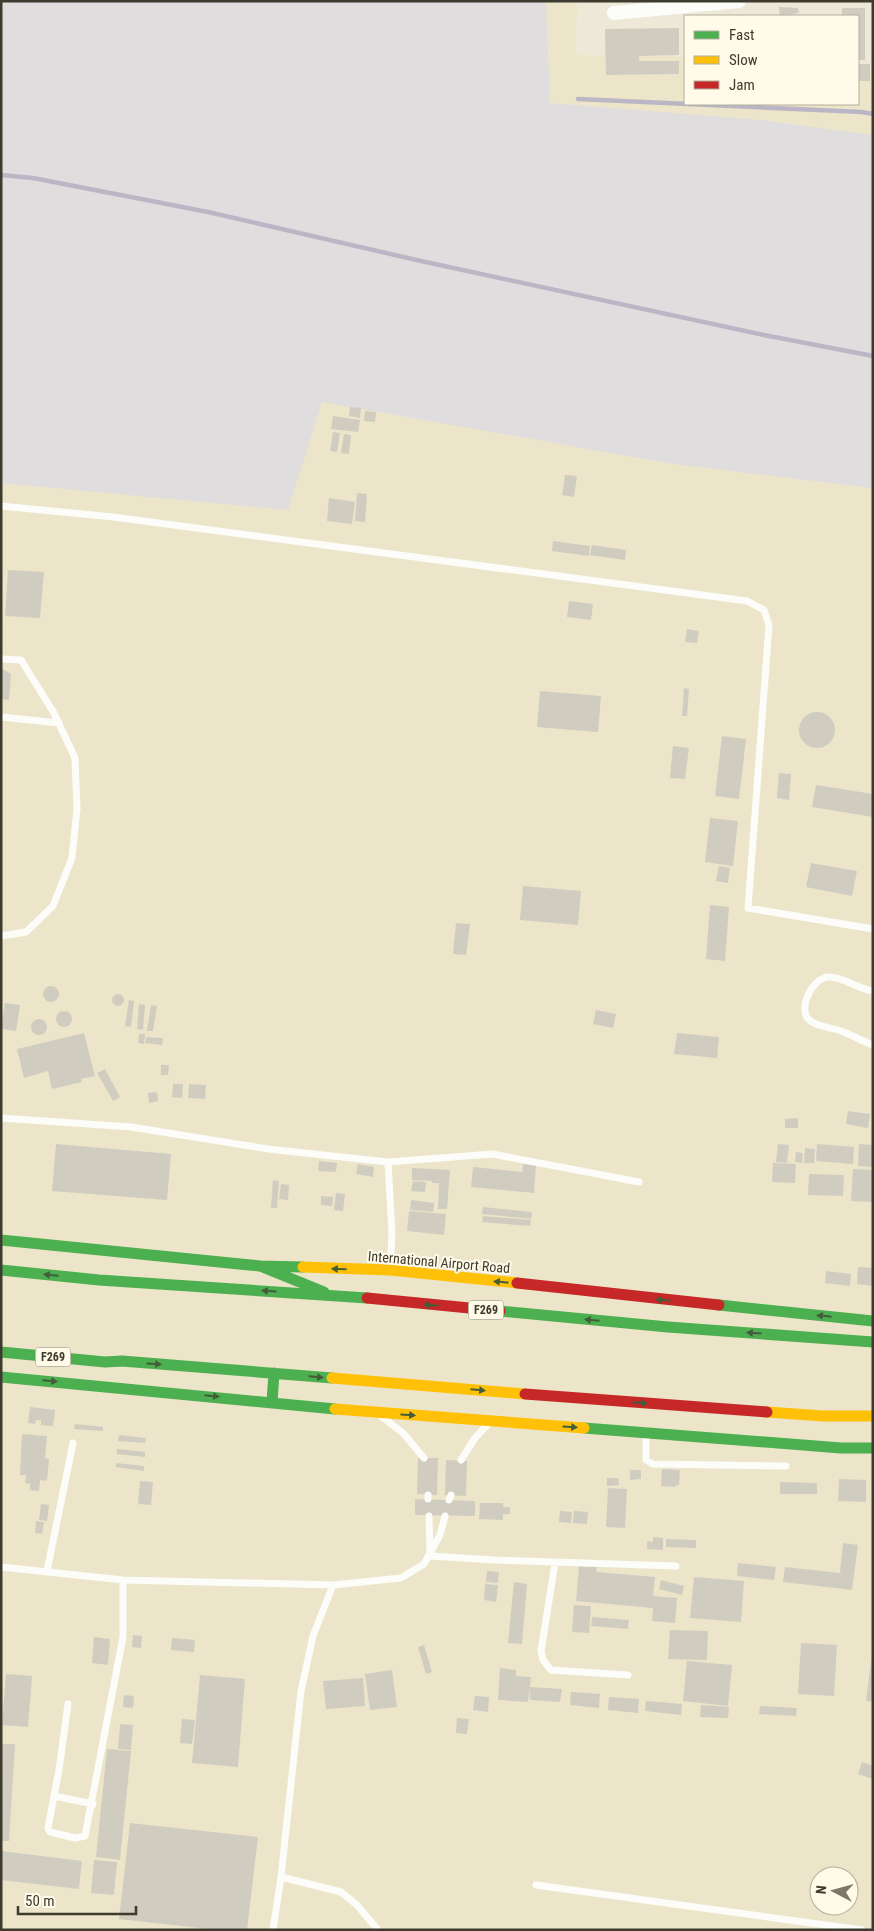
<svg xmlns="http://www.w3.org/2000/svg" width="874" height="1931" font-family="'Roboto Condensed',sans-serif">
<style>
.built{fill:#ece5c9;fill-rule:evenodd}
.green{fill:#e0dddf}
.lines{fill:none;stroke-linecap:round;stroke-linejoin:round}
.stream{stroke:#bab6c5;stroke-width:4.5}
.building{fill:#d0cdc0}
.lane{stroke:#fcfcf9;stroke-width:7}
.street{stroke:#fcfcf9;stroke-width:14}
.fast{stroke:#4caf50;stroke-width:11}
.slow{stroke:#ffc107;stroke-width:11}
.jam{stroke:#c62828;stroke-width:11}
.oneway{fill:#425d38}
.labels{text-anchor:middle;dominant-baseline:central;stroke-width:4;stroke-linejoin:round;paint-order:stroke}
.shield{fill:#fffbe8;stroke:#777466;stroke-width:1}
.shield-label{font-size:12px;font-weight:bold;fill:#3d3a2e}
.street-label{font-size:14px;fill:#3d3a2e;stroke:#fffbe8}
</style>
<rect width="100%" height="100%" fill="#ede8d7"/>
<path class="built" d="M1,1H577L576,55L685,57V104H858V69L873,71V1930H1ZM819,1876H849V1906H819Z"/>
<path class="green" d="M1,1H546L550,103L761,120L873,135V488L673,464L322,402L288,510L1,483Z"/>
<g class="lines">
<path class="stream" d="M578,99L862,112L873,114
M1,175L33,178L208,212L421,261L764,335L873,356"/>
</g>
<path class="building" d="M779,7L798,8L799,13L780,16Z
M842,8H865V60H858V16H842Z
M679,28V55L639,56V61H679V74L606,75L605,29Z
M858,64H870V81H858Z
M350,407L361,408L360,418L349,416Z
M365,411L376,412L375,422L364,421Z
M333,416L360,420L358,432L331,429Z
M333,432L340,433L337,452L330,451Z
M344,434L351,435L349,454L341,453Z
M565,475L577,476L574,497L562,495Z
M357,493L367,494L365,522L355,521Z
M329,498L355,502L352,524L327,521Z
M553,541L590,546L589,556L552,551Z
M592,545L626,550L625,560L590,555Z
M8,570L44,572L40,618L5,616Z
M569,601L593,604L591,620L567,617Z
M687,629L699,631L697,643L685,642Z
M1,668L11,674L9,700L1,699Z
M684,688L689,689L687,716H682Z
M540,691L601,696L598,732L537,727Z
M799 730a18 18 0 1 1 36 0a18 18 0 1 1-36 0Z
M722,736L746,739L739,799L715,796Z
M673,746L689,748L685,779L670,778Z
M779,773L791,774L789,800L777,798Z
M816,785L873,794V817L812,807Z
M710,818L738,821L733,866L705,862Z
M811,863L857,871L852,896L806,887Z
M719,866L730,868L728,883L716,881Z
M523,886L581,891L578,925L520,920Z
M710,905L729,907L725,961L706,959Z
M456,923L470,924L466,955L453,954Z
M43 994a8 8 0 1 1 16 0a8 8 0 1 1-16 0Z
M112 1000a6 6 0 1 1 12 0a6 6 0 1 1-12 0Z
M129,1000L134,1001L131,1027L125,1026Z
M5,1003L20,1005L16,1031L1,1029Z
M139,1004L145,1005L143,1030L137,1029Z
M151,1005L157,1006L153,1031H147Z
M596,1010L616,1014L613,1028L593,1024Z
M56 1019a8 8 0 1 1 16 0a8 8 0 1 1-16 0Z
M31 1027a8 8 0 1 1 16 0a8 8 0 1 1-16 0Z
M84,1033L95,1076L81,1079L82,1082L52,1089L48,1071L24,1078L17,1049Z
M677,1033L719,1037L717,1058L674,1054Z
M139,1034H145L144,1044L138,1043Z
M146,1037L163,1038L162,1045L145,1043Z
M161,1065H169L168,1075H161Z
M105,1069L120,1097L113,1101L97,1073Z
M173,1084H183L182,1098L172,1097Z
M189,1084L206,1085L205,1099L188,1098Z
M157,1092L158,1101L149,1103L148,1093Z
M848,1111L870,1114L868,1128L846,1124Z
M798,1118V1128H785V1119Z
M56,1144L171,1154L167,1200L52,1191Z
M778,1144L789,1145L787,1163L776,1162Z
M817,1144L854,1147L853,1164L816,1161Z
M859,1144L873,1145V1167L858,1166Z
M805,1148L815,1149L814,1163H804Z
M796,1152L803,1153L802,1163L795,1162Z
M319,1161L337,1163L336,1172L318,1171Z
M773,1163L796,1164L795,1183L772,1182Z
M358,1164L374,1167L373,1177L356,1174Z
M523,1164L536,1165L534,1193L471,1187L473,1167L522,1172Z
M412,1168L450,1170L447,1209H438L439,1183H432V1181L412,1180Z
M853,1169L873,1170V1202L851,1201Z
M809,1174L844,1175L843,1196L808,1195Z
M273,1180L279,1181L277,1208H271Z
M413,1181L426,1182L425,1192L411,1191Z
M281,1184L289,1185L288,1200L279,1199Z
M336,1193L345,1194L343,1211L334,1210Z
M321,1196L333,1197L332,1206L321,1205Z
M411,1200L434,1203L433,1212L410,1210Z
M483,1207L532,1212L531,1219L482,1214Z
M409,1211L446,1214L444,1235L407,1231Z
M483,1216L531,1220L530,1226L482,1222Z
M858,1267L873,1268L872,1286L857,1284Z
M826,1271L851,1274L850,1286L825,1283Z
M30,1407L55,1410L53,1426L41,1425V1420H36L35,1424L28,1423Z
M75,1424L103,1427V1431L74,1429Z
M22,1434L47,1436L45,1458L49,1459L47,1481L40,1480L39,1491L30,1490V1484L25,1483L26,1475H20Z
M119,1435L146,1438L145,1443L118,1441Z
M117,1449L145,1452V1457L117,1454Z
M418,1458H438L437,1495L417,1494Z
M446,1460L467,1461L466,1496L445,1495Z
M116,1463L144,1466V1471L116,1467Z
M662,1469L680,1470L679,1485H676V1487L661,1486Z
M630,1470H641V1479L630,1480Z
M607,1478H618L619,1485L607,1486Z
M839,1479L866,1480V1502L838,1501Z
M140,1481L153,1482L151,1505L138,1504Z
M780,1482L817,1483V1494H780Z
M608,1488L627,1489L625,1528L606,1527Z
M415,1499L475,1501V1516L415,1515Z
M480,1503H503V1507H510V1514H503V1520L479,1519Z
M41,1504L49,1505L47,1521L39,1520Z
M560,1511L572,1512L571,1523L559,1522Z
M574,1511L588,1512L587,1524L573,1523Z
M36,1521L44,1522L42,1534L35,1533Z
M653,1537L663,1538V1550L647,1549V1541L653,1542Z
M666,1539L696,1540V1548L666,1547Z
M843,1543L858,1545L852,1590L783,1582L785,1567L840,1573Z
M738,1563L776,1567L774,1580L737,1576Z
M579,1566L597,1567L596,1572L655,1577L653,1596L677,1598L675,1623L652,1621L653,1608L576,1601Z
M487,1571L499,1572L498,1583L486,1582Z
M694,1577L744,1581L741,1622L690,1618Z
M661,1580L684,1586L682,1595L659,1589Z
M514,1582L527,1584L522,1644L508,1643Z
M485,1584L498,1585L496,1602L484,1600Z
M574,1605L591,1606L589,1633L572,1632Z
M592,1617L629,1620L628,1629L591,1626Z
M670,1630L708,1631L707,1660L668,1659Z
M133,1635L142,1636L141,1648L132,1647Z
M94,1637L110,1639L108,1665L92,1663Z
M172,1638L195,1640L194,1652L171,1650Z
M801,1643L837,1645L834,1696L798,1694Z
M424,1645L432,1672L426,1674L418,1647Z
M872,1655H873V1702L866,1701Z
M687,1661L732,1665L728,1706L683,1701Z
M500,1668L516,1670V1676L531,1677L530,1687L562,1689L560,1702L530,1700V1689L528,1702L498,1700Z
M392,1670L397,1707L370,1710L365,1674Z
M6,1674L32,1676L28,1727L2,1725Z
M200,1675L245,1679L238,1767L192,1763Z
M363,1678L365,1706L326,1709L323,1681Z
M571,1692L600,1694L599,1708L570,1705Z
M124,1695L134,1696L133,1708L123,1707Z
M475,1696L489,1697L488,1712L473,1710Z
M609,1697L639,1699L638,1713L608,1710Z
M646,1701L682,1704L681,1715L645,1711Z
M701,1705L729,1707L728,1718L700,1717Z
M760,1706L797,1708L796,1716L759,1714Z
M457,1718L469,1719L467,1734L456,1733Z
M182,1719L195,1720L192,1744L180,1743Z
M120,1724L133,1725L131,1750L118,1749Z
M1,1744H15L9,1841H1Z
M107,1749L131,1751L120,1860L96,1857Z
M862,1762L873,1766V1779L858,1774Z
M130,1823L258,1837L247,1930H217L119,1919Z
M1,1851L82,1861L79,1889L1,1880Z
M94,1860L117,1862L114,1895L91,1893Z"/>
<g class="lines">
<path class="lane" d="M1,506L113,517L747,601L764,610L769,625L748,908L873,929
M1,659L21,660L54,713L75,758L77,809L72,858L53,906L26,932L1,936
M1,717L59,723
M873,991C857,989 845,977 829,977C813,977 798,1007 808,1019C816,1027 830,1027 841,1031C852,1035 862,1041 873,1045
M1,1118L131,1127L268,1149L388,1162L392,1233L390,1270
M388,1162L492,1154L639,1182
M382,1417L403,1433L424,1458
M646,1433V1460L653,1464L786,1466
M461,1460L475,1438L489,1423
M428,1495V1499
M449,1500L451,1495
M429,1516L430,1553
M430,1556L495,1560L676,1566
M555,1563L541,1651L543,1660L551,1670L628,1675
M1,1567L123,1580L333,1585L401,1578L424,1564L440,1535L445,1516
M47,1571L73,1443
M68,1704L59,1770L54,1796L93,1804
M54,1796L48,1828L50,1832L75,1838L85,1836L123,1637V1580
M281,1877L341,1892L357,1905L378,1930
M536,1885L862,1930
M273,1930L281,1877L301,1691L313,1636L333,1585"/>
<path class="street" d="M614,13L739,1"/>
<path class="fast" d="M1,1240L260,1266L303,1267
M260,1266L324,1292
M1,1270L99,1280L367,1298
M719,1305L873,1321
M500,1311L668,1327L873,1342
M1,1352L105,1362L122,1361L332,1378
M1,1377L335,1409
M272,1402L274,1373
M584,1428L841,1448H873"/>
<path class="slow" d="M303,1267L390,1270L517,1283
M332,1378L525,1394
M335,1409L584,1428
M767,1412L823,1416H873"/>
<path class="jam" d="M517,1283L719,1305
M367,1298L500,1311
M525,1394L767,1412"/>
</g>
<defs><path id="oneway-solid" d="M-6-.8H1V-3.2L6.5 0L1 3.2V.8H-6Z" transform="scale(1.25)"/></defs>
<g class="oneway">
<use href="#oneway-solid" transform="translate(339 1269) rotate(-178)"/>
<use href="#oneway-solid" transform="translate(51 1275) rotate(-175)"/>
<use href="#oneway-solid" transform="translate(501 1282) rotate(-174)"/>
<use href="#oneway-solid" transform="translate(269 1291) rotate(-176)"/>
<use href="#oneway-solid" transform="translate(663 1300) rotate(-174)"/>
<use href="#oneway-solid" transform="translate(431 1305) rotate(-175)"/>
<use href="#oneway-solid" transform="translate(824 1316) rotate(-174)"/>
<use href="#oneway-solid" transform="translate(592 1320) rotate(-175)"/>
<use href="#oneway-solid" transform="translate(754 1333) rotate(-176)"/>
<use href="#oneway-solid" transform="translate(154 1364) rotate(4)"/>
<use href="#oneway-solid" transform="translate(316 1377) rotate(5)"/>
<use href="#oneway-solid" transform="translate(50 1381) rotate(5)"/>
<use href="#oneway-solid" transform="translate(478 1390) rotate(5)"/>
<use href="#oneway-solid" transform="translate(212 1396) rotate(6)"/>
<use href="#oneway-solid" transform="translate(640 1403) rotate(5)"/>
<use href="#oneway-solid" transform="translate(408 1415) rotate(4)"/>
<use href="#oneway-solid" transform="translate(570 1427) rotate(4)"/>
</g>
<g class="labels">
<g class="shield">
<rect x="468.5" y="1300.5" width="35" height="19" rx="4"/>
<rect x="35.5" y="1347.5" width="35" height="19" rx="4"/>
</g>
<g class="shield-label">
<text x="486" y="1310">F269</text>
<text x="53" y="1357">F269</text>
</g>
<g class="street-label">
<text transform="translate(439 1262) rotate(5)">International Airport Road</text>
</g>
</g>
<rect width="874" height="1931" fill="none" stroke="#3d3a2e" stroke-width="5"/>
<rect x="684" y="15" width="175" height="90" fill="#fffbe8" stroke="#b1ae9e"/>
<rect x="694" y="31" width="25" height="8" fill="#4caf50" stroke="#b1ae9e"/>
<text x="729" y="40" font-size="15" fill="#3d3a2e">Fast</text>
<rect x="694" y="56" width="25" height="8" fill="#ffc107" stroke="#b1ae9e"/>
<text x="729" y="65" font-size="15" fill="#3d3a2e">Slow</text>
<rect x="694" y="81" width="25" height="8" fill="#c62828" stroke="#b1ae9e"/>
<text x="729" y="90" font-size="15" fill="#3d3a2e">Jam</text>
<g transform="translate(834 1891) rotate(276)"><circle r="24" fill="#fffbe8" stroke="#b1ae9e"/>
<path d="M0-4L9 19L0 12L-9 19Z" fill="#7b7769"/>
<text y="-8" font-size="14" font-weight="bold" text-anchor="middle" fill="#3d3a2e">N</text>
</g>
<path d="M18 1906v8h118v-8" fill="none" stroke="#3d3a2e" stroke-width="2.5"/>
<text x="25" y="1906" font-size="15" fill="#3d3a2e" stroke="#fffbe8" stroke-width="4" paint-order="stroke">50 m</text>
</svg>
